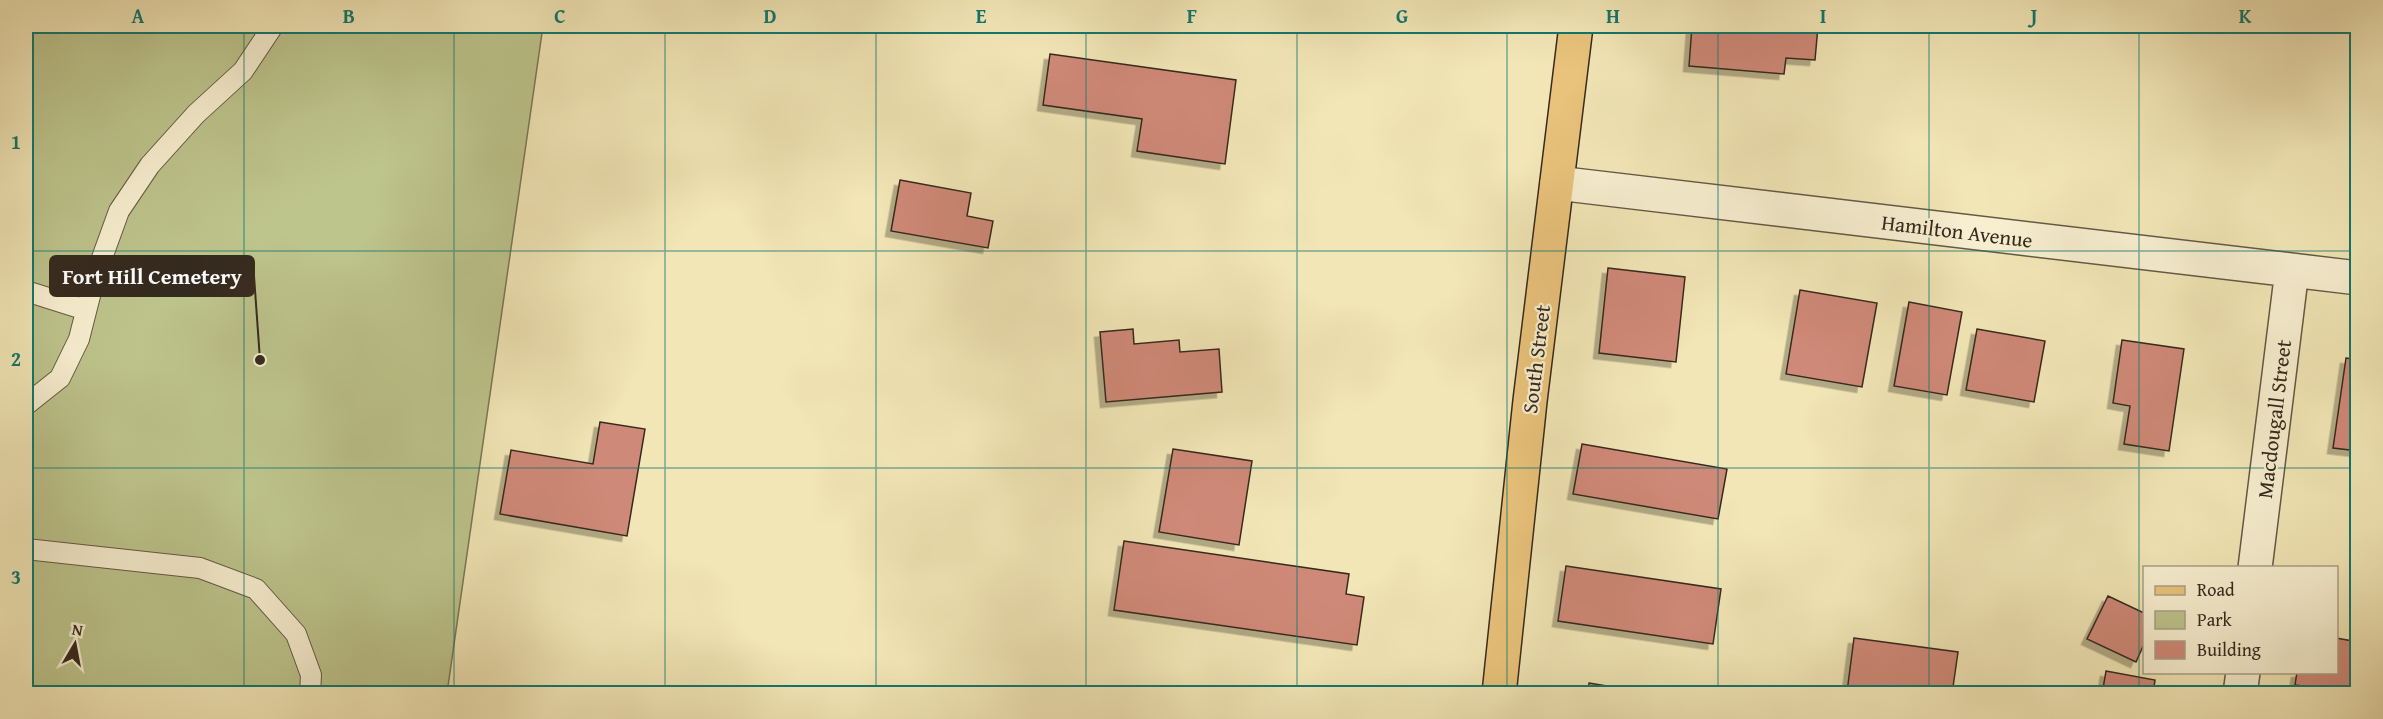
<svg xmlns="http://www.w3.org/2000/svg" width="2383" height="719" font-family="'Gentium Book Plus',serif">
<style>
.green{fill:#bdc48c;stroke:#797756;stroke-width:1.5}
.building{fill:#cf8978;stroke:#352a1f;stroke-width:1.5;filter:url(#shadow)}
.lines{fill:none;stroke-linecap:round;stroke-linejoin:round}
.service-casing{stroke:#645945;stroke-width:22}
.minor-casing{stroke:#645945;stroke-width:36}
.primary-casing{stroke:#352a1f;stroke-width:36}
.service{stroke:#f7efd0;stroke-width:20}
.minor{stroke:#f7efd0;stroke-width:33}
.primary{stroke:#e9c37b;stroke-width:33}
.grid{fill:none;stroke:#0f766e;stroke-width:1.5;stroke-opacity:0.55}
.labels{text-anchor:middle;dominant-baseline:central;stroke-width:4.5;stroke-linejoin:round;paint-order:stroke}
.street-label{font-size:21px;fill:#352a1f;stroke:#f7efd0}
.leader{fill:none;stroke:#352a1f;stroke-width:2}
.callout-dot{fill:#352a1f;stroke:#f7efd0;stroke-width:2}
.callout{fill:#352a1f;stroke:#352a1f;stroke-width:2}
.callout-label{font-size:22px;text-anchor:middle;font-weight:bold;fill:#fff}
.neatline{fill:none;stroke:#0f766e;stroke-width:2}
.grid-label{font-size:20px;text-anchor:middle;font-weight:bold;fill:#0f766e}
</style>
<defs>
<filter id="shadow"><feDropShadow dx="-5.5" dy="5.5" stdDeviation="0" flood-color="#0004"/></filter>
</defs>
<rect width="100%" height="100%" fill="#f2e6b6"/>
<filter id="stains"><feTurbulence type="fractalNoise" baseFrequency=".00333" numOctaves="4"/><feColorMatrix values="0 0 0 0 .2 0 0 0 0 .09 0 0 0 0 .02 0 0 0 .5 -.17"/></filter>
<radialGradient id="worn" r=".72"><stop offset=".6" stop-color="#630" stop-opacity="0"/><stop offset="1" stop-color="#630" stop-opacity=".3"/></radialGradient>
<path class="green" d="M26,26H543L447,693H26Z"/>
<path class="building" d="M1683,26H1818L1815,60L1786,58L1784,74L1689,66L1692,26Z
M1050,54L1236,80L1225,164L1137,151L1142,119L1043,105Z
M900,180L971,193L967,216L993,221L988,248L891,231Z
M1608,268L1685,277L1676,362L1599,353Z
M1800,290L1877,303L1862,387L1786,374Z
M1909,302L1962,312L1947,395L1894,386Z
M1133,329L1134,344L1179,340L1180,352L1219,349L1222,392L1106,402L1100,332Z
M1977,329L2045,341L2034,402L1966,390Z
M2122,340L2184,349L2169,451L2124,444L2130,406L2113,403Z
M2346,358L2358,360V451L2333,448Z
M600,422L645,429L627,536L500,514L511,450L593,464Z
M1582,444L1727,469L1718,519L1573,494Z
M1173,449L1252,461L1239,545L1159,532Z
M1124,541L1349,574L1346,594L1364,597L1357,645L1114,610Z
M1566,566L1721,589L1713,644L1558,621Z
M2108,596L2144,613V644L2136,662L2087,639Z
M1854,638L1958,652L1952,694L1847,692Z
M2336,638L2358,642V694L2295,685L2297,672H2336Z
M2106,671L2155,680L2153,694H2102Z
M1589,683L1655,694H1588Z"/>
<g class="lines">
<g class="service-casing">
<path id="service" d="M26,291L86,310
M26,405L60,378L79,339L94,280L119,211L150,165L196,114L243,71L273,26
M26,549L200,568L256,589L296,634L311,675L310,694"/>
</g>
<g class="minor-casing">
<path id="minor" d="M1557,183L2358,278
M2255,568L2292,270
M2240,694L2243,672"/>
</g>
<g class="primary-casing">
<path id="primary" d="M1499,694L1530,401L1576,26"/>
</g>
<use href="#service" class="service"/>
<use href="#minor" class="minor"/>
<use href="#primary" class="primary"/>
</g>
<path class="grid" d="M244,26V694M454,26V694M665,26V694M876,26V694M1086,26V694M1297,26V694M1507,26V694M1718,26V694M1929,26V694M2139,26V694M26,251H2358M26,468H2358"/>
<g class="labels">
<g class="street-label">
<text transform="translate(1957 231) rotate(7)">Hamilton Avenue</text>
<text transform="translate(1536 359) rotate(-83)">South Street</text>
<text transform="translate(2274 419) rotate(-83)">Macdougall Street</text>
</g>
</g>
<path class="leader" d="M260 360L254 276"/>
<circle class="callout-dot" cx="260" cy="360" r="6"/>
<rect class="callout" x="50" y="256" width="204" height="40" rx="6"/>
<g class="callout-label">
<text x="152" y="284">Fort Hill Cemetery</text>
</g>
<rect width="2383" height="719" fill="none" stroke="#f2e6b6" stroke-width="66"/>
<rect x="2143" y="566" width="195" height="108" fill="#f7efd0" stroke="#a9a089" stroke-width="1.5"/>
<rect x="2155" y="586" width="30" height="9" fill="#e9c37b" stroke="#a9a089" stroke-width="1.5"/>
<text x="2197" y="596" font-size="18" fill="#352a1f">Road</text>
<rect x="2155" y="611" width="30" height="18" fill="#bdc48c" stroke="#a9a089" stroke-width="1.5"/>
<text x="2197" y="626" font-size="18" fill="#352a1f">Park</text>
<rect x="2155" y="641" width="30" height="18" fill="#cf8978" stroke="#a9a089" stroke-width="1.5"/>
<text x="2197" y="656" font-size="18" fill="#352a1f">Building</text>
<g transform="translate(75 644) rotate(10)" stroke="#f7efd0" stroke-width="4.5" paint-order="stroke">
<path d="M0-4.5L10 22L0 15L-10 22Z" fill="#352a1f"/>
<text y="-9" font-size="16" font-weight="bold" text-anchor="middle" fill="#352a1f">N</text>
</g>
<rect x="33" y="33" width="2317" height="653" class="neatline"/>
<g class="grid-label">
<text x="138" y="23">A</text>
<text x="349" y="23">B</text>
<text x="560" y="23">C</text>
<text x="770" y="23">D</text>
<text x="981" y="23">E</text>
<text x="1192" y="23">F</text>
<text x="1402" y="23">G</text>
<text x="1613" y="23">H</text>
<text x="1823" y="23">I</text>
<text x="2034" y="23">J</text>
<text x="2245" y="23">K</text>
<text x="16" y="149">1</text>
<text x="16" y="366">2</text>
<text x="16" y="584">3</text>
</g>
<rect width="100%" height="100%" filter="url(#stains)"/>
<rect width="100%" height="100%" fill="url(#worn)"/>
</svg>
